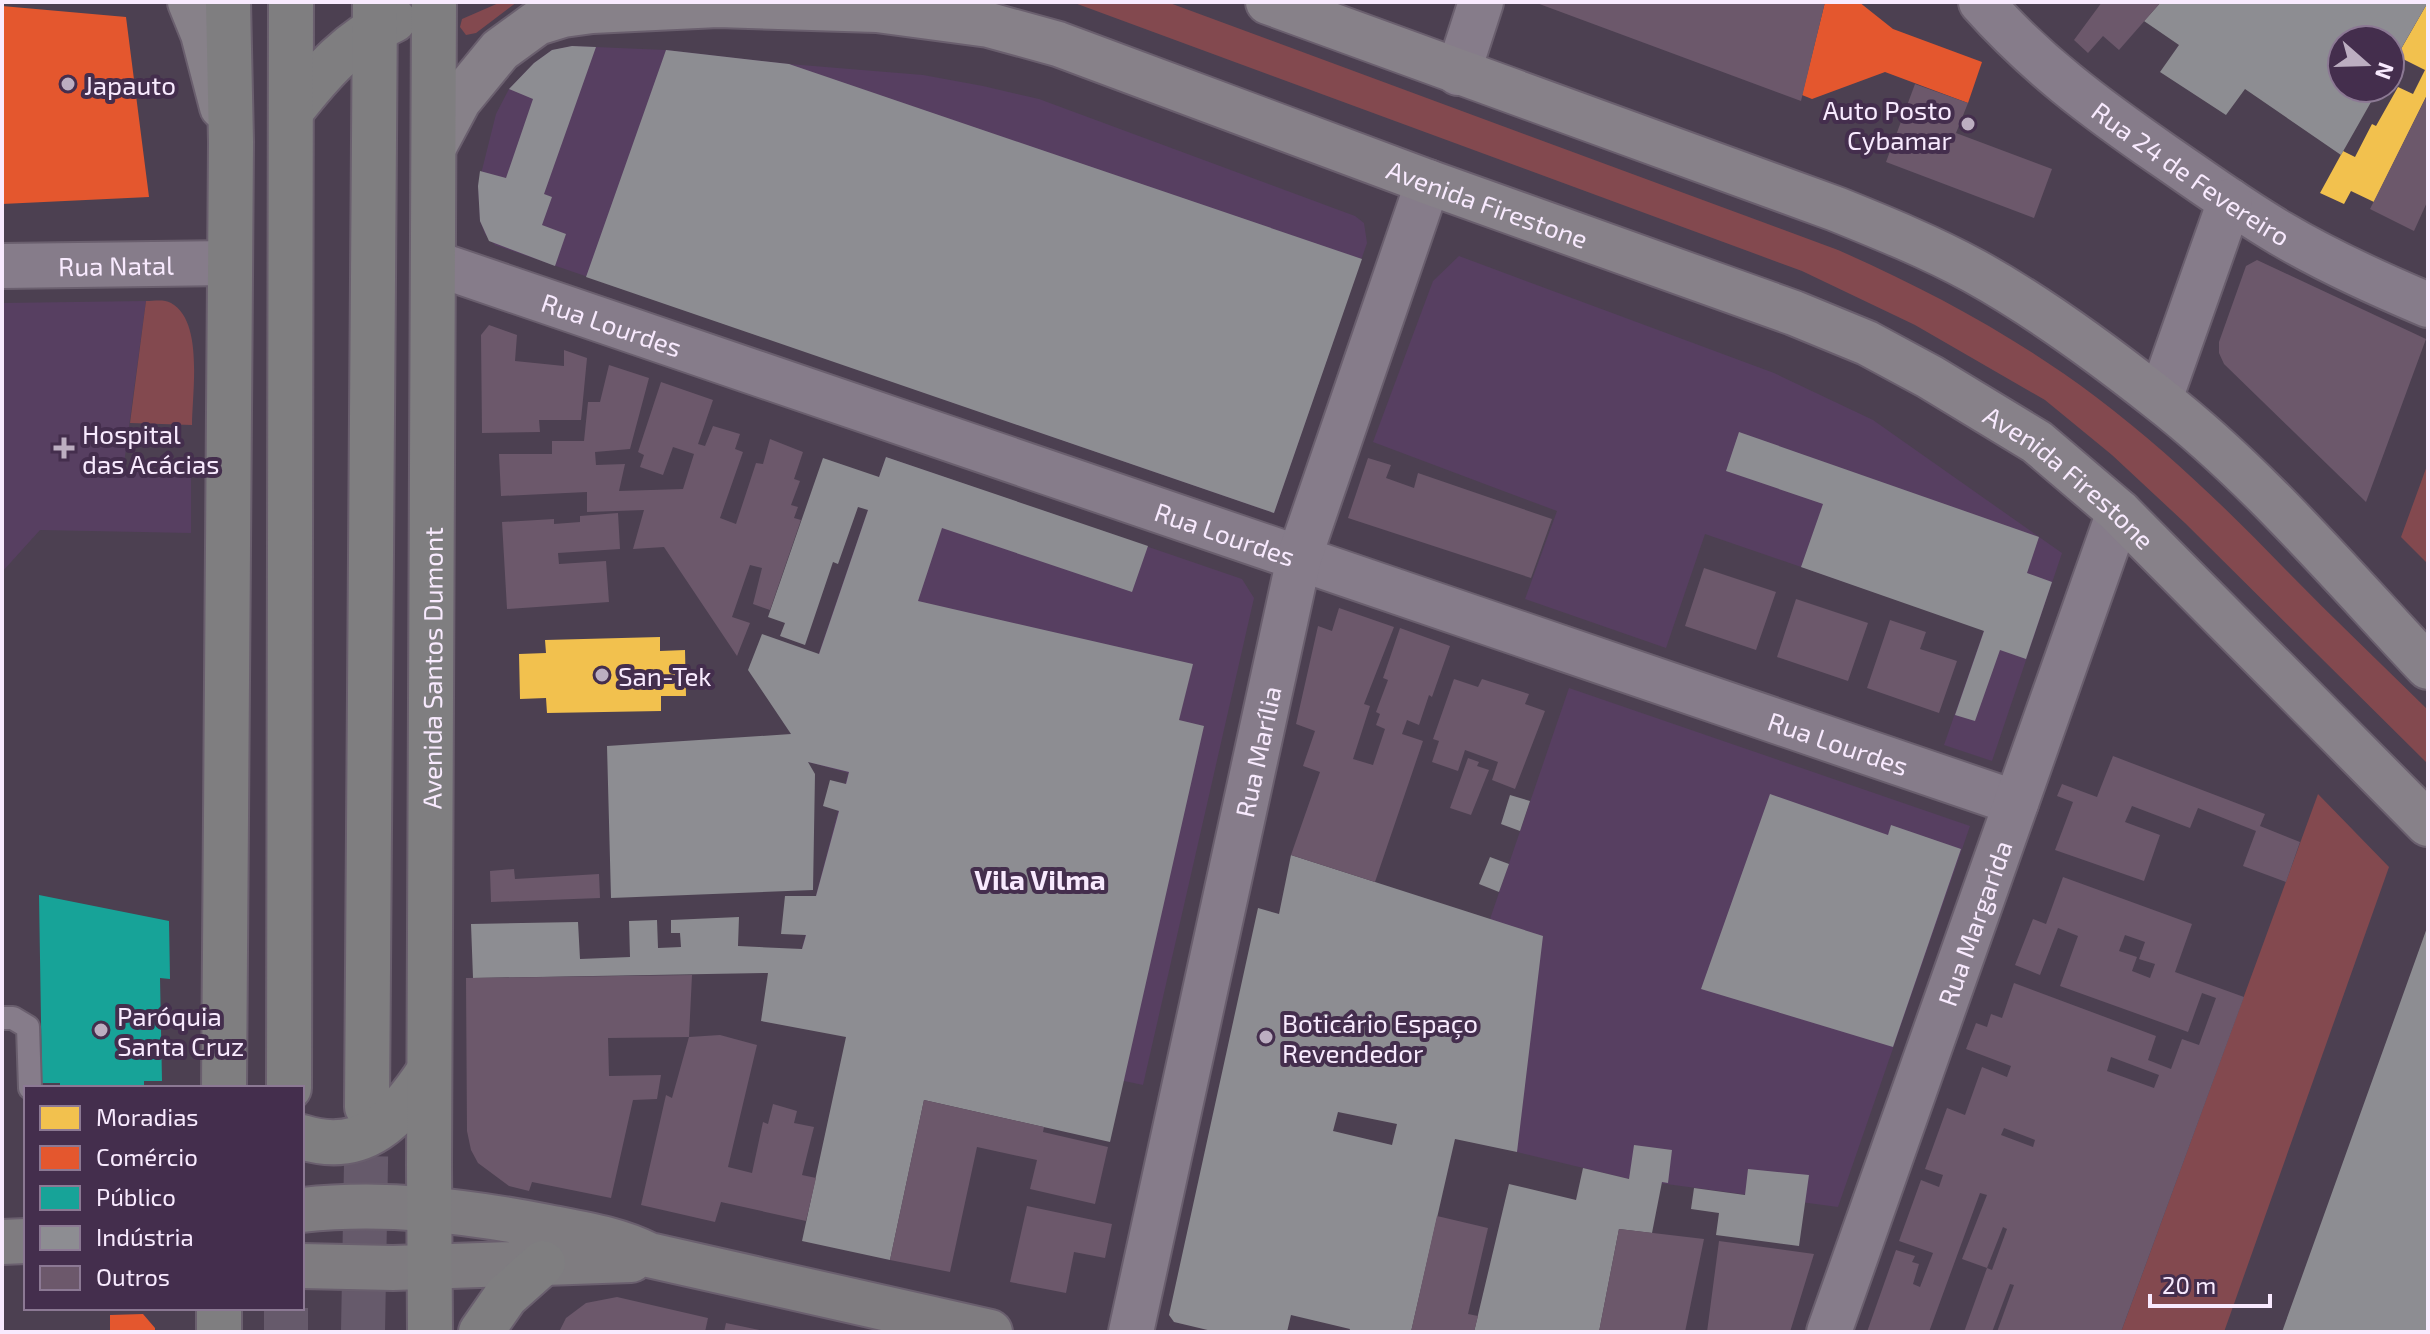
<svg xmlns="http://www.w3.org/2000/svg" width="2430" height="1334" font-family="'Exo 2',sans-serif">
<style>
.built{fill:#573f61}
.green{fill:#83494f}
.homes{fill:#f2c14e}
.shops{fill:#e4572e}
.public{fill:#17a398}
.industry{fill:#8d8d92;fill-rule:evenodd}
.building{fill:#6c586b;fill-rule:evenodd}
.lines{fill:none;stroke-linecap:round;stroke-linejoin:round}
.trunk-tunnel{stroke:#665a6b;stroke-width:44;stroke-dasharray:44 22;stroke-linecap:butt}
.service-casing{stroke:#6a5f6e;stroke-width:26}
.minor-casing{stroke:#6a5f6e;stroke-width:48}
.secondary-casing{stroke:#6a5f6e;stroke-width:48}
.primary-casing{stroke:#6a5f6e;stroke-width:48}
.trunk-casing{stroke:#6a5f6e;stroke-width:48}
.service{stroke:#867c8a;stroke-width:22}
.minor{stroke:#867c8a;stroke-width:44}
.secondary{stroke:#878189;stroke-width:44}
.primary{stroke:#7f7c80;stroke-width:44}
.trunk{stroke:#7f7e80;stroke-width:44}
.poi-dot{fill:#bcaec1;stroke:#442e4d;stroke-width:3}
.labels{text-anchor:middle;dominant-baseline:central;stroke-width:8;stroke-linejoin:round;paint-order:stroke}
.poi-label{font-size:26px;fill:#f8eafe;stroke:#442e4d;text-anchor:start}
.street-label{font-size:26px;fill:#f8eafe;stroke:#442e4d}
.neighbourhood-label{font-size:28px;font-weight:bold;fill:#f8eafe;stroke:#442e4d}
</style>
<rect width="100%" height="100%" fill="#4c4051"/>
<path class="built" d="M572,46L666,50L789,64L923,75L983,86L1039,99L1355,216L1364,223L1367,243L1274,513L495,245L485,234L480,221L478,186L496,114L509,89L534,63L552,50Z
M1459,256L1774,373L1873,420L2062,553L1992,761L1944,745L1984,630L1705,534L1666,648L1525,599L1557,511L1373,442L1433,281Z
M146,301L123,471L191,473V533L40,530L2,572V303Z
M886,457L1242,579L1254,598L1143,1085L786,1009L848,773L808,762L791,734Z
M1569,688L1970,826L1838,1207L1629,1179L1517,1152L1490,919Z"/>
<path class="green" d="M501,2H517L476,33L466,35L460,27L462,19Z
M1072,2H1167L1838,250C1929,290 2016,337 2096,397C2166,450 2225,507 2285,569C2332,617 2380,663 2428,710V764L2185,523L2112,455L2045,400L1915,325L1802,271Z
M146,301C154,301 164,299 171,303C204,321 192,393 192,425L130,423Z
M2428,463V564L2401,537Z
M2318,794L2389,867L2224,1332H2121Z"/>
<path class="homes" d="M2428,2V93L2374,202L2351,191L2344,204L2320,193L2343,151L2355,157L2372,124L2376,126L2398,87L2413,94L2425,70L2397,56Z
M660,637V651L685,650L686,696H661V711L547,713L546,698L520,699L519,654L546,653L545,640Z"/>
<path class="shops" d="M1825,2H1859L1893,29L1982,62L1968,103L1885,72L1812,99L1802,95Z
M2,6L126,17L149,197L2,204Z
M143,1314L155,1328V1332H110V1315Z"/>
<path class="public" d="M39,895L169,921L170,979L160,978L162,1081H144V1088H60V1083H42Z"/>
<path class="industry" d="M2161,2H2428L2390,68V40H2342V88H2379L2341,155L2245,89L2226,115L2160,72L2179,45L2144,21Z
M572,46L596,47L544,194L552,197L542,225L566,234L555,266L489,241L480,221L478,186L480,171L506,178L533,99L509,89L534,63L552,50Z
M666,50L789,64L1362,259L1274,513L586,277Z
M1739,432L2039,537L2027,573L2052,582L2026,659L2000,650L1975,721L1955,715L1984,631L1801,567L1823,504L1726,471Z
M886,457L1148,546L1132,592L942,528L918,601L1193,664L1179,720L1204,726L1110,1142L924,1100L890,1260L802,1241L846,1037L761,1021L768,973L473,978L471,924L578,922L580,959L630,957L629,921L657,920L658,948L681,947L680,933H671V920L739,917L738,946L802,949L806,935L781,934L785,896H816L839,811L823,806L830,780L846,784L849,772L808,762L815,774L813,890L611,898L607,746L791,734L748,670L762,634L819,654L868,510L858,507L838,564L833,562L805,645L780,636L785,623L768,617L823,458L879,477Z
M1770,794L1888,835L1891,825L1961,849L1893,1047L1701,989Z
M1510,795L1530,801L1520,831L1501,824Z
M1291,855L1543,936L1517,1152L1455,1139L1411,1332H1349L1350,1329L1291,1315L1287,1332H1216L1174,1322L1169,1315L1258,908L1279,914ZM1338,1112L1397,1124L1392,1145L1333,1131Z
M1490,857L1509,864L1499,892L1479,884Z
M2428,925V1332H2282Z
M1634,1145L1672,1150L1668,1183L1662,1182L1652,1233L1619,1229L1599,1332H1474L1509,1184L1576,1200L1583,1168L1629,1179Z
M1748,1169L1809,1175L1799,1246L1716,1235L1719,1213L1691,1209L1694,1188L1745,1195Z"/>
<path class="building" d="M1534,2H1825L1801,101Z
M2102,2H2161L2119,50L2103,36L2088,53L2074,40Z
M1915,84L1968,103L1956,133L2052,169L2034,218L1886,162Z
M2428,93V200L2414,231L2370,209Z
M2257,260L2426,339L2366,502L2224,364L2219,353V342L2246,266Z
M489,325L517,335L515,361L564,366V350L587,358L581,420H539L540,432L482,433L481,335Z
M609,365L649,378L630,449L595,452L596,465L625,464L619,491L683,489L694,454L673,447L663,475L640,467L644,455L638,452L661,382L713,400L698,444L705,446L713,426L740,434L735,449L743,452L720,518L736,524L756,463L763,464L770,439L803,452L794,479L800,481L791,505L798,507L794,518L801,520L770,610L753,604L762,568L750,565L732,617L750,623L737,656L664,547L633,549L644,510L587,512V492L501,496L499,454H552V441H584L588,402H600Z
M1368,458L1391,465L1386,478L1414,488L1418,473L1552,519L1531,578L1348,518Z
M618,513L620,549L558,553L559,564L606,561L609,602L507,609L502,522L554,519V524L580,522V516Z
M1704,568L1776,592L1756,650L1685,626Z
M1796,599L1868,623L1848,681L1777,657Z
M1339,608L1394,627L1364,704L1370,706L1353,759L1373,765L1385,729L1376,725L1380,714L1376,712L1388,680L1383,678L1400,628L1450,646L1432,697L1429,695L1419,725L1407,720L1402,734L1423,741L1375,882L1291,855L1320,772L1303,766L1315,731L1296,724L1318,626L1332,631Z
M1890,620L1926,632L1920,649L1957,661L1939,713L1867,688Z
M1454,679L1478,687L1482,679L1529,694L1525,704L1545,711L1515,789L1492,780L1498,762L1465,750L1458,771L1432,762L1439,741L1433,739Z
M2113,756L2265,814L2260,826L2300,842L2286,882L2243,866L2256,831L2198,808L2190,828L2132,806L2125,822L2160,835L2144,881L2055,850L2073,802L2057,796L2062,784L2097,797Z
M1468,758L1479,762L1477,766L1489,770L1471,815L1450,808Z
M514,869L515,879L599,874L600,898L491,902L490,871Z
M2063,877L2192,924L2175,972L2244,997L2121,1332H1997L2014,1285L2010,1284L1992,1332H1964L1987,1268L1992,1270L2007,1229L2003,1227L1987,1268L1962,1259L1987,1195L1980,1193L1929,1332H1867L1896,1250L1915,1256L1912,1262L1919,1264L1913,1284L1920,1287L1933,1253L1899,1241L1921,1180L1939,1187L1943,1175L1925,1169L1947,1108L1965,1115L1982,1067L2007,1077L2011,1066L1966,1049L1976,1023L1987,1027L1991,1014L2002,1018L2014,983L2156,1036L2148,1060L2171,1069L2182,1039L2199,1045L2216,998L2202,993L2188,1032L2060,986L2078,936L2058,928L2040,975L2015,965L2033,919L2046,924ZM2125,935L2145,942L2139,959L2155,964L2150,978L2132,971L2137,957L2119,951ZM2111,1057L2159,1075L2154,1088L2107,1071ZM2004,1128L2035,1140L2033,1147L2001,1135Z
M692,975L689,1037L720,1035L757,1045L728,1167L752,1173L763,1122L768,1124L773,1104L797,1111L794,1123L814,1127L802,1175L816,1178L806,1221L721,1202L715,1222L641,1205L666,1095L672,1098L689,1037L608,1038L609,1076L661,1075L657,1099L633,1100L611,1198L532,1182L529,1191L509,1186L478,1163L471,1150L467,1131L466,978Z
M924,1100L1044,1127L1043,1132L1108,1147L1095,1204L1030,1189L1037,1160L977,1147L950,1272L890,1260Z
M1027,1206L1112,1224L1105,1258L1074,1252L1066,1293L1010,1282Z
M1437,1216L1488,1228L1468,1314L1478,1316L1474,1332H1411Z
M1619,1229L1704,1239L1685,1332H1599Z
M1719,1241L1814,1254L1790,1332H1707Z
M617,1297L708,1318L705,1332H559L566,1318L586,1303Z
M726,1323L764,1331V1332H724Z"/>
<g class="lines">
<path class="trunk-tunnel" d="M286,1332V1308
M363,1332L367,1107"/>
<g class="service-casing">
<path id="service" d="M2,1018H13L28,1027L30,1088"/>
</g>
<g class="minor-casing">
<g id="minor">
<path id="s1" d="M1981,2C2036,64 2095,108 2163,155C2201,181 2239,209 2280,233C2327,261 2378,284 2428,305"/>
<path d="M1458,73L1481,2"/>
<path id="s2" d="M434,263L2016,803"/>
<path id="s3" d="M2,266L229,263"/>
<path d="M2160,399L2230,201"/>
<path id="s4" d="M1131,1332L1299,558L1428,182"/>
<path id="s5" d="M1829,1332L2119,512"/>
</g>
</g>
<g class="secondary-casing">
<g id="secondary">
<path d="M190,2L203,34L222,107"/>
<path d="M1268,2L1836,209C1883,228 1930,247 1974,271C2039,307 2100,352 2158,398C2257,475 2342,576 2428,667"/>
<path id="s6" d="M435,145L459,100L500,50L537,23L563,15L592,11L718,5L877,10L989,25L1058,44L1428,182L1794,313L1867,343L1930,377L2037,442L2119,512L2428,824"/>
</g>
</g>
<g class="primary-casing">
<path id="primary" d="M302,1210C384,1201 467,1211 548,1227C584,1234 617,1239 649,1255L990,1332
M2,1242L26,1241
M302,1266L393,1268L631,1260"/>
</g>
<g class="trunk-casing">
<g id="trunk">
<path d="M292,110C321,73 350,39 394,20"/>
<path d="M224,1088L231,142L228,2"/>
<path d="M289,1088L291,2"/>
<path d="M367,1107L375,2"/>
<path d="M302,1137C364,1157 398,1118 429,1071"/>
<path d="M219,1332V1308"/>
<path id="s7" d="M430,1332L429,1165L434,2"/>
<path d="M481,1332L506,1296L543,1263"/>
</g>
</g>
<use href="#service" class="service"/>
<use href="#minor" class="minor"/>
<use href="#secondary" class="secondary"/>
<use href="#primary" class="primary"/>
<use href="#trunk" class="trunk"/>
</g>
<g class="poi-dot">
<circle cx="68" cy="84" r="8"/>
<circle cx="1968" cy="124" r="8"/>
<path d="M60 436h8v8h8v8h-8v8h-8v-8h-8v-8h8z"/>
<circle cx="602" cy="675" r="8"/>
<circle cx="101" cy="1030" r="8"/>
<circle cx="1266" cy="1037" r="8"/>
</g>
<g class="labels">
<g class="poi-label">
<text x="84" y="84">Japauto</text>
<text x="1952" y="109" text-anchor="end">Auto Posto<tspan x="1952" dy="30">Cybamar</tspan></text>
<text x="82" y="433">Hospital<tspan x="82" dy="30">das Acácias</tspan></text>
<text x="618" y="675">San-Tek</text>
<text x="117" y="1015">Paróquia<tspan x="117" dy="30">Santa Cruz</tspan></text>
<text x="1282" y="1022">Boticário Espaço<tspan x="1282" dy="30">Revendedor</tspan></text>
</g>
<g class="street-label">
<text stroke="none"><textPath href="#s1" startOffset="272">Rua 24 de Fevereiro</textPath></text>
<text stroke="none"><textPath href="#s6" startOffset="1146">Avenida Firestone</textPath></text>
<text stroke="none"><textPath href="#s3" startOffset="114">Rua Natal</textPath></text>
<text stroke="none"><textPath href="#s2" startOffset="188">Rua Lourdes</textPath></text>
<text stroke="none"><textPath href="#s6" startOffset="1794">Avenida Firestone</textPath></text>
<text stroke="none"><textPath href="#s2" startOffset="836">Rua Lourdes</textPath></text>
<text stroke="none"><textPath href="#s7" startOffset="664">Avenida Santos Dumont</textPath></text>
<text stroke="none"><textPath href="#s2" startOffset="1484">Rua Lourdes</textPath></text>
<text stroke="none"><textPath href="#s4" startOffset="594">Rua Marília</textPath></text>
<text stroke="none"><textPath href="#s5" startOffset="434">Rua Margarida</textPath></text>
</g>
<g class="neighbourhood-label">
<text x="1040" y="879">Vila Vilma</text>
</g>
</g>
<rect width="2430" height="1334" fill="none" stroke="#f8eafe" stroke-width="8"/>
<rect x="24" y="1086" width="280" height="224" fill="#442e4d" stroke="#8c7994" stroke-width="2"/>
<rect x="40" y="1106" width="40" height="24" fill="#f2c14e" stroke="#8c7994" stroke-width="2"/>
<text x="96" y="1126" font-size="24" fill="#f8eafe">Moradias</text>
<rect x="40" y="1146" width="40" height="24" fill="#e4572e" stroke="#8c7994" stroke-width="2"/>
<text x="96" y="1166" font-size="24" fill="#f8eafe">Comércio</text>
<rect x="40" y="1186" width="40" height="24" fill="#17a398" stroke="#8c7994" stroke-width="2"/>
<text x="96" y="1206" font-size="24" fill="#f8eafe">Público</text>
<rect x="40" y="1226" width="40" height="24" fill="#8d8d92" stroke="#8c7994" stroke-width="2"/>
<text x="96" y="1246" font-size="24" fill="#f8eafe">Indústria</text>
<rect x="40" y="1266" width="40" height="24" fill="#6c586b" stroke="#8c7994" stroke-width="2"/>
<text x="96" y="1286" font-size="24" fill="#f8eafe">Outros</text>
<g transform="translate(2366 64) rotate(110)"><circle r="38" fill="#442e4d" stroke="#8c7994" stroke-width="2"/>
<path d="M0-6L14 30L0 20L-14 30Z" fill="#bcaec1"/>
<text y="-12" font-size="22" font-weight="bold" text-anchor="middle" fill="#f8eafe">N</text>
</g>
<path d="M2150 1294v12h120v-12" fill="none" stroke="#f8eafe" stroke-width="4"/>
<text x="2162" y="1294" font-size="24" fill="#f8eafe" stroke="#442e4d" stroke-width="6" paint-order="stroke">20 m</text>
</svg>
